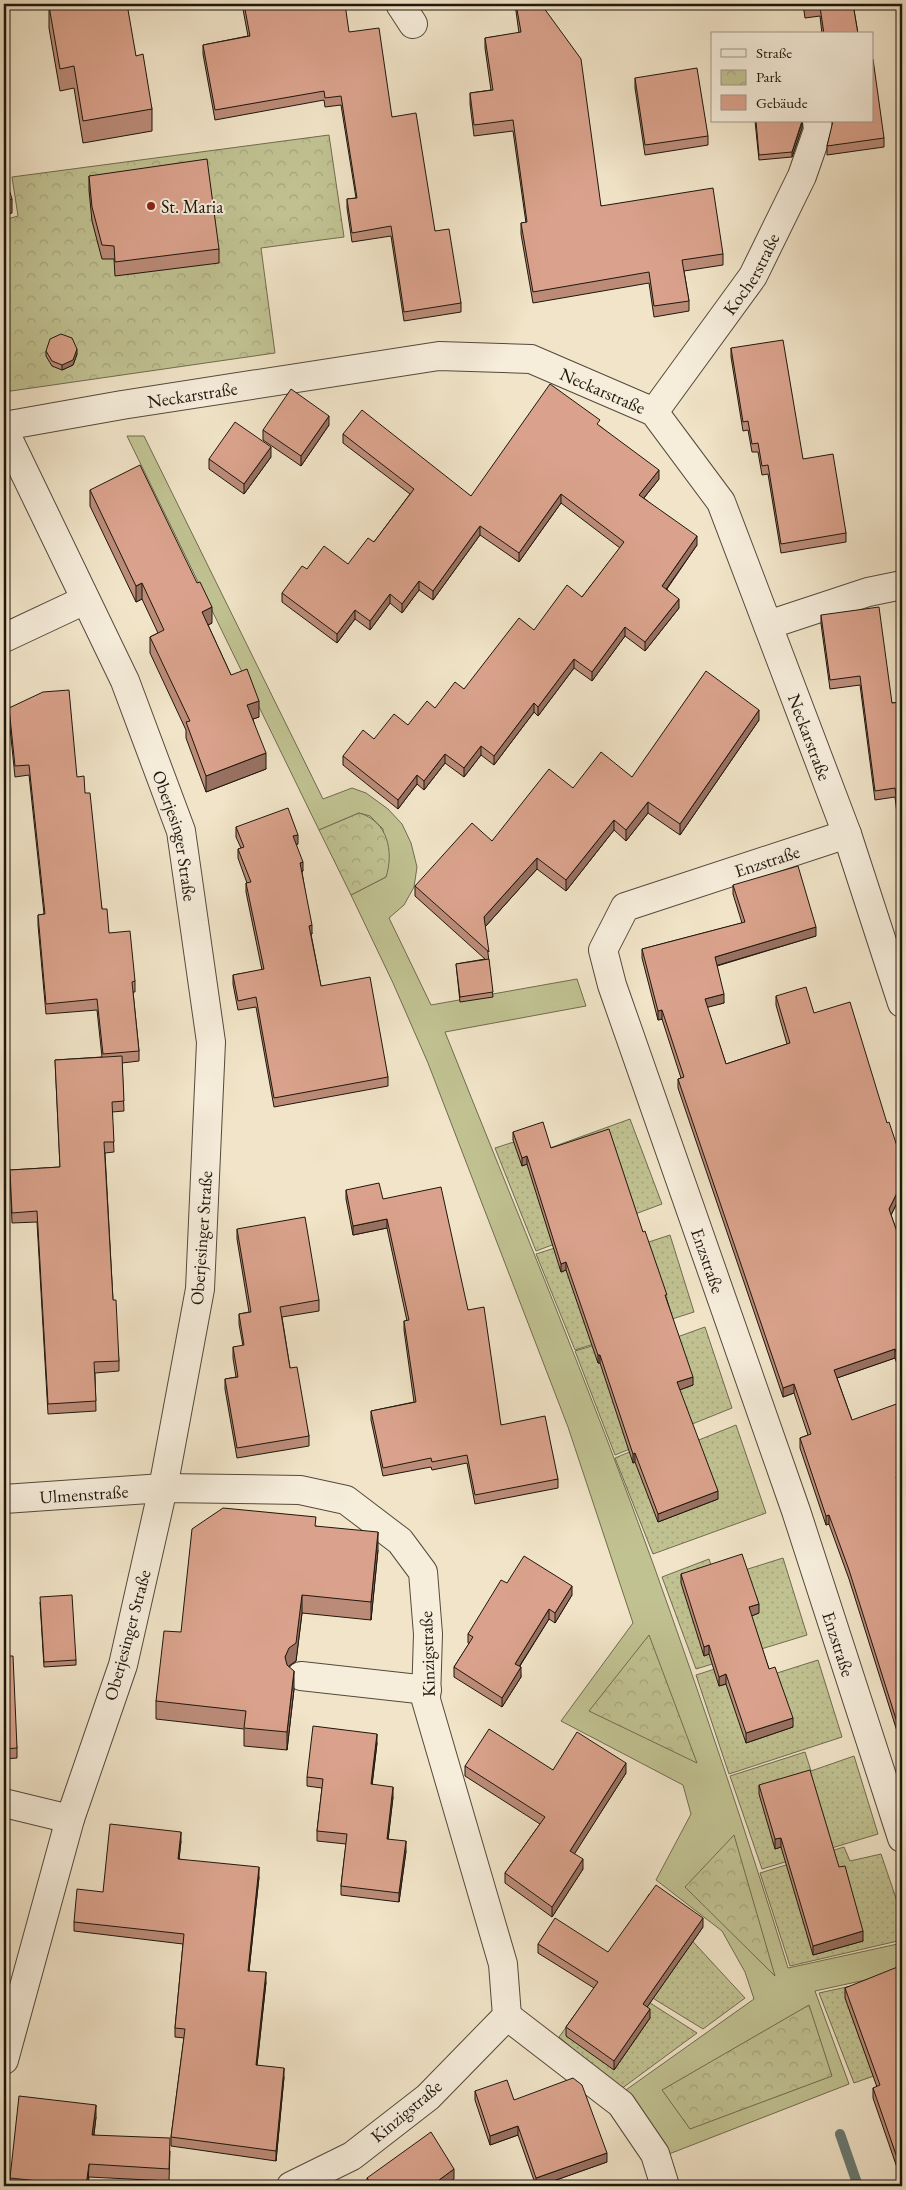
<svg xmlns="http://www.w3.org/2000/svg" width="906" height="2190" font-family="'EB Garamond',serif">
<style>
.grass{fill:#c1c292;stroke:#706c50}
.park{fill:url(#park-crowns);stroke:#706c50}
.garden{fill:url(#garden-dots);stroke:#706c50}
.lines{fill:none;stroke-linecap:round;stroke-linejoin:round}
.stream{stroke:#697b75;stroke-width:10}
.minor-casing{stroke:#534a3c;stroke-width:30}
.minor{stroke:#f6eddb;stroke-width:28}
.wall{fill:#bb8b78;stroke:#1e170d}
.shaded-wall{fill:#997162;stroke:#1e170d}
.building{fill:#daa28c;stroke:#1e170d}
.poi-dot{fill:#8f2418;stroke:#f6eddb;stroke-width:2}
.labels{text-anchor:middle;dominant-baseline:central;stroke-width:4;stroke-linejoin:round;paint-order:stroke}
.poi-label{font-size:18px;fill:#1e170d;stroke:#f6eddb;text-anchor:start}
.street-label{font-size:18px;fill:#1e170d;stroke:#f6eddb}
</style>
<defs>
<pattern id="park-crowns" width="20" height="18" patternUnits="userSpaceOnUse" patternTransform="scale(1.25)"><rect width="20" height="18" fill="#c1c292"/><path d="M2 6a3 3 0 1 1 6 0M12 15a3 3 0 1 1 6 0" fill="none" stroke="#a5a67d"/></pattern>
<pattern id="garden-dots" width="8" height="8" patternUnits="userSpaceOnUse" patternTransform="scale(1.25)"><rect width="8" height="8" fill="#c1c292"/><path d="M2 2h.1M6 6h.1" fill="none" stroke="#a5a67d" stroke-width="1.8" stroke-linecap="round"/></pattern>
</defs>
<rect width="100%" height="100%" fill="#f1e4c8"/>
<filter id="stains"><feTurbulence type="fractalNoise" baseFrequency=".004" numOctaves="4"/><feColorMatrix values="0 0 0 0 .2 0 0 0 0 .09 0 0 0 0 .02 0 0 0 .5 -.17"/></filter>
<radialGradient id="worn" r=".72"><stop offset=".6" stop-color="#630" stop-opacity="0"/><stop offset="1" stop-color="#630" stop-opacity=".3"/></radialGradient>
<path class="grass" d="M127,436H144L323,799L352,788L366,793L388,809L402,824L411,843L417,867L414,887L404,905L389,918L431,1005L577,979L586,1006L445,1032C516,1210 590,1388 655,1569C702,1701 747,1834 788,1968L902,1943V1972L815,1991L849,2084L669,2154L623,2092L754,1999L745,1972L722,1931L656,1880L691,1814L683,1785L561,1721L633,1623L568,1427L428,1063L393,983L351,895L386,877L383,829L370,816L359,813L319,830Z"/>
<path class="park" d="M329,135L344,237L261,248L275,353L4,392V220L18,216L12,177Z
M359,813C388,821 394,852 386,877L351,895L319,830Z
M649,1635L697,1763L589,1711Z
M734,1835L775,1976L685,1887Z
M809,2005L832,2076L690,2129L662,2090Z"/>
<path class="garden" d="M630,1119L662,1204L536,1251L495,1148L542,1133L547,1149Z
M670,1235L694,1312L575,1350L536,1254L583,1239L591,1261Z
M705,1327L732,1408L615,1455L575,1351L612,1340L619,1358Z
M736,1425L766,1513L653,1554L615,1458L656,1441L664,1454Z
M783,1558L807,1635L696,1669L662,1577L709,1559L716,1579Z
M743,1660L752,1681L818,1660L842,1737L729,1774L696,1675Z
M805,1752L811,1771L854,1756L878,1834L762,1869L730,1776Z
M844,1847L850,1861L881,1854L902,1916V1940L790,1966L760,1873Z
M649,1894L745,1998L703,2029L607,1970Z
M605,1974L697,2033L621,2089L559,2037Z
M902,1975V2066L854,2083L819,1993Z"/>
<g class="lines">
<path class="stream" d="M840,2134L858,2186"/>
<g class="minor-casing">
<g id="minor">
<path d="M400,4L413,24"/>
<path id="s1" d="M654,412L753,276L802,176L818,130L817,121"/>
<path id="s2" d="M4,426L122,405L439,356L531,359L654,412L721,502L847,834L902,1003"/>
<path id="s3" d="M4,430L125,681L181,831L211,1042L200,1289L163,1488L123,1665L70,1819L4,2060"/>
<path d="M768,625L868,592L902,585"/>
<path d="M4,638L85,600"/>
<path id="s4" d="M847,834L625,907L603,950L612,985L796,1511L902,1838"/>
<path id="s5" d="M4,1499L163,1488L300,1490L346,1500L400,1541L423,1572L428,1634L426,1700L503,1964L507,2016L428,2097L352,2156L291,2186"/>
<path d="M301,1676L427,1690"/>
<path d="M4,1803L70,1819"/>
<path d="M507,2016L621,2104L655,2154L665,2186"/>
</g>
</g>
<use href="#minor" class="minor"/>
</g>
<path class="wall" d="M242,4H300V5L349,32L392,117L435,231L461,303V312L404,321L391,236L352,242L347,208V199L356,198L341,105L325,107L324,100L215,120L203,54V45L248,36Z
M515,4H541L601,206L723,254V265L684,271L689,301V311L654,317L649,283L533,303L521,234V223H526L513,131L474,136L470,104V93L491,90L485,48V38L519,33Z
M803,4H853L858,34H822L820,16L805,18Z
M49,6L136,56L152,109V131L83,143L74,88L60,91L49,28Z
M635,78L708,136V145L645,155L635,88Z
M755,121H802V128L792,157L759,160Z
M832,121H872L884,138V147L827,155V146L833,124Z
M89,176L219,249V263L115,276L114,259H102L92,221L89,190Z
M731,348L803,459L846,533V542L781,553L768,474L762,475L758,452H752L748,430L743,431L731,357Z
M46,351L77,354L73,365L62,370L52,366L46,356Z
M329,425L301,466L263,440V430Z
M600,426L659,479L644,498L697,545L667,589L679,608L645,651L625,636L592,681L574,668L538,716L534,712L494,765L481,755L464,777L445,763L424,790L417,784L398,809L343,765V756L374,739L408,725L435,708L464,689L534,630L582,597L620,548L561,503L519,562L480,535L433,600L419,590L402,613L390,603L370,630L355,619L337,643L282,602V593L307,569L348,564L374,542L410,494L343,443V434L471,496Z
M271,457L244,494L209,469V459Z
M90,490L212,623L208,625L231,675L259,717L253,719L266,769L206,792L186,738V730L150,653V637L158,633L142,599L136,602L90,506Z
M821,615L892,703L902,702V856L895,797L875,800L860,685L830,689L821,624Z
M9,708L77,777L85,793L102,909L109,933L135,981V992H133L139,1051V1061L122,1063L124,1111L112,1112L114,1152L105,1153L113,1300L119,1361V1371L95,1373L96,1411L48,1414L37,1222L12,1223L10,1170L60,1167L55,1060L102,1057L97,1010L46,1014L38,925V915L44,914L29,775L15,777L9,718Z
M759,720L680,835L648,813L626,841L614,830L566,891L537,869L485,927L493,997L460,1002L456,964L485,959L415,896V886L492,841L573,788L632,777Z
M236,827L298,844H296L303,871L302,872L312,934H311L321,986L388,1077V1086L274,1107L256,1007L238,1010L233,984V975L262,970L246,892V883H247L238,858V849L241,848L236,837Z
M733,885L816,936L717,966L724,1003L707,1007L726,1064L787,1044L776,1005V996L814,1013L887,1123L900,1155L902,1157V1193L891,1215L902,1246V1378L895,1358L837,1378L852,1420L902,1484L899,1485L902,1495V1747L849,1579L829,1524L826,1525L800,1448V1438L808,1435L794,1393L783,1397L678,1088V1079L681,1078L662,1019L658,1020L642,958V949L742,923L733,894Z
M513,1132L551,1148L643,1232L667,1300L693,1385L679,1390L718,1499L658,1522L635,1462L633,1463L600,1363H598L566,1270L561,1272L527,1164L522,1166L513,1140Z
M346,1190L383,1199L468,1310L501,1425L558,1479V1488L475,1504L467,1463L432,1470L431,1467L383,1476L371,1420V1411L414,1402L404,1330V1321H407L387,1228L353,1235L346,1199Z
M237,1229L319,1300V1311L282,1317L290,1368L309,1436V1446L237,1458L225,1389V1379L236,1377L233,1358V1347L243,1346L239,1324V1314L249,1312L237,1239Z
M316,1526L378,1550L371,1620L302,1613L296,1661L289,1666L294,1689L287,1750L244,1746V1729L156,1719V1701L181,1632Z
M681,1574L759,1613L751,1616L769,1669L793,1727L746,1743L726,1684L719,1686L709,1654L704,1656L681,1583Z
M507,1583L572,1595L555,1623L549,1619L520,1666L521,1677L502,1707L454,1677V1667L469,1644L468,1643V1634Z
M40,1602L76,1660V1665L44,1667Z
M4,1656L17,1748V1758L4,1759Z
M377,1743L372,1785L393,1797L388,1839L406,1851L399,1902L341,1895V1886L346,1844L317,1841V1831L322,1788L307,1786V1777Z
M465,1766L626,1773L574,1854L583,1869L552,1917L505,1883V1873L540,1824L465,1776Z
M759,1785L839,1867L863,1941L813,1955L781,1847L775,1849L759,1794Z
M181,1841L179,1859L259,1877L249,1971L266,1982L257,2065L284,2077L276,2161L171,2146V2137L184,2038L175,2037V2028L183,1944L74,1931V1922L103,1892Z
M703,1927L647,2007L650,2018L614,2070L566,2036V2027L594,1988L538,1953V1944L608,1952Z
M902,1971V2182L873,2098V2088L877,2087L845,1998V1988Z
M475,2091L514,2100L607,2162L539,2186H536L518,2135L490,2145L475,2100Z
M96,2117L94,2135L170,2151L169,2181L89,2177L88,2186H10V2178Z
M367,2178L454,2179L444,2186H367Z"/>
<path class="shaded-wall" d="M802,123V128L792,157V152Z
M12,199V213L4,215V202Z
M77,349V354L73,365L62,370V365Z
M329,416V425L301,466V456Z
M271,447V457L244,494V484Z
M659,470V479L639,504V495Z
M561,494V503L519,562V553Z
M480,526V535L433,600V591Z
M697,536V545L662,595V586Z
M419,581V590L402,613V604Z
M142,583V599L136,602V586Z
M390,594V603L370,630V621Z
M679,599V608L645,651V642Z
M212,607V623L202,628V612Z
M355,610V619L337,643V634Z
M625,627V636L592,681V672Z
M574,659V668L538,716V707Z
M259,701V717L247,721V705Z
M534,703V712L494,765V756Z
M759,710V720L680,835V824Z
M481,746V755L464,777V768Z
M266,753V769L206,792V776Z
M445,754V763L424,790V781Z
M417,775V784L398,809V800Z
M648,802V813L626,841V830Z
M614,820V830L566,891V880Z
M298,835V844L293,845V836Z
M537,858V869L484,928V917Z
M303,862V871L300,872V863Z
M312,925V934L309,935V926Z
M816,927V936L715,966V957Z
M724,994V1003L705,1008V999Z
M662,1010V1019L658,1020V1011Z
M527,1156V1164L522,1166V1158Z
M902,1183V1193L889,1219V1209Z
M387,1219V1228L353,1235V1226Z
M566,1262V1270L561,1272V1264Z
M895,1349V1358L834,1379V1370Z
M598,1355H600V1363H598Z
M693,1377V1385L677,1391V1382Z
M794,1384V1393L783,1397V1388Z
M635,1453V1462L633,1463V1454Z
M902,1474V1484L896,1486V1477Z
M718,1491V1499L658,1522V1514Z
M829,1515V1524L826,1525V1516Z
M378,1532V1550L371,1620V1602Z
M8,1577V1586L4,1588V1579Z
M572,1586V1595L555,1623V1613Z
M302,1595V1613L296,1661L289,1666L285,1675V1657Z
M759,1604V1613L749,1617V1607Z
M549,1609V1619L515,1673V1664Z
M709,1645V1654L704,1656V1647Z
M521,1667V1677L502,1707V1698Z
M294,1671V1689L287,1750V1732Z
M726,1674V1684L719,1686V1677Z
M793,1718V1727L746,1743V1733Z
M377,1734V1743L371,1794V1784Z
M626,1763V1773L570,1861V1851Z
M393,1787V1797L387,1849V1839Z
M181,1832V1841L178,1868V1859Z
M781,1838V1847L775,1849V1839Z
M406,1841V1851L399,1902V1893Z
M583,1859V1869L552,1917V1907Z
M259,1867V1877L248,1980V1971Z
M703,1918V1927L643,2013V2004Z
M863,1931V1941L813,1955V1946Z
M266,1972V1982L256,2074V2065Z
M650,2009V2018L614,2070V2061Z
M284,2068V2077L276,2161V2151Z
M96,2105V2117L92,2147V2135Z
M518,2126V2135L490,2145V2136Z
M607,2153V2162L539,2186H536V2178Z
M89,2164L88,2186H86Z
M454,2169V2179L444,2186H431Z"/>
<path class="building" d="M62,4H127L136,56L143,54L152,109L83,121L74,66L60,69L49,6Z
M244,4H300V5L308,4H345L349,32L379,28L392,117L416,113L435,231L449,229L461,303L404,312L391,226L352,233L347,199L357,198L341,96L325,98L324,91L215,110L203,45L250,36Z
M516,4H541L581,59L601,206L713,188L723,254L682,260L689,301L654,306L649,272L533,292L521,223L527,222L513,120L474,125L470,93L493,90L485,38L521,32Z
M804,4H853L858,34H824L820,7L805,9Z
M872,59H873L884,138L827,146L833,121H872Z
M697,68L708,136L645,145L635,78Z
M756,121H802L792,152L759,155Z
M207,159L219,249L115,262L114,246L102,245L92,207L89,176Z
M4,172L12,199L4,202Z
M61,334L72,338L77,349L73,360L62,365L52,361L46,351L50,339Z
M783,340L803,459L833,454L846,533L781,544L768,465L762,466L758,443L752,444L748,421L743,422L731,348Z
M550,384L600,420L597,424L659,470L639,495L697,536L662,586L679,599L645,642L625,627L592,672L574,659L538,707L534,703L494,756L481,746L464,768L445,754L424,781L417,775L398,800L343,756L363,730L374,739L394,714L408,725L427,701L435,708L455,682L464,689L519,618L534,630L567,585L582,597L624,542L561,494L519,553L480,526L433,591L419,581L402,604L390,594L370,621L355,610L337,634L282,593L302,566L307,569L324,546L348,564L368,538L374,542L414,489L343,434L362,410L471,496Z
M291,389L329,416L301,456L263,430Z
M235,422L271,447L244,484L209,459Z
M140,465L197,583L200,582L212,607L202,612L231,675L247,669L259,701L247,705L266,753L206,776L186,722L190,721L150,637L164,630L142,583L136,586L90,490Z
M879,607L892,703L902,702V847L895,788L875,791L860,676L830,680L821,615Z
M706,671L759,710L680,824L648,802L626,830L614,820L566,880L537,858L484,917L489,952L415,886L472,823L492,841L549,769L573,788L601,752L632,777Z
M69,690L77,777L84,776L85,793H90L102,909H107L109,933L130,931L135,981L132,982L139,1051L103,1054L97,999L46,1004L38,915L45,914L29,765L15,766L9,708L43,692Z
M288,808L298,835L293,836L303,862L300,863L312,925L309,926L321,986L370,977L388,1077L274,1098L256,997L238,1001L233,975L264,969L246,883L251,882L238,849L244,847L236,827Z
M798,866L816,927L715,957L724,994L705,999L726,1064L790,1043L776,996L806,987L814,1013L850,1002L887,1123L889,1122L900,1155L902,1157V1183L889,1209L902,1246V1369L895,1349L834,1370L852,1420L902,1402V1474L896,1477L902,1495V1738L849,1570L829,1515L826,1516L800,1438L811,1434L794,1384L783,1388L678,1079L684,1077L662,1010L658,1011L642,949L745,922L733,885Z
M489,959L493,992L460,997L456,964Z
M122,1056L124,1101L112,1102L114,1142H104L113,1300H116L119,1361L94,1362L96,1401L48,1404L37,1211L12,1213L10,1170L60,1167L55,1060Z
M543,1122L551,1148L609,1129L643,1232L645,1231L667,1295H665L693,1377L677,1382L718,1491L658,1514L635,1453L633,1454L600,1355H598L566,1262L561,1264L527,1156L522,1158L513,1132Z
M379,1183L383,1199L441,1187L468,1310L484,1307L501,1425L545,1416L558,1479L475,1495L467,1455L432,1462L431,1458L383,1468L371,1411L416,1402L404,1321L409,1320L387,1219L353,1226L346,1190Z
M305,1217L319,1300L280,1307L290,1368L297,1367L309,1436L237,1448L225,1379L238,1377L233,1347L244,1345L239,1314L251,1312L237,1229Z
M223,1508L316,1517L315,1526L378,1532L371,1602L302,1595L296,1643L289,1648L285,1657L287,1665L294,1671L287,1732L244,1728L246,1711L156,1701L164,1631L181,1632L192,1529Z
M4,1538H5L8,1577L4,1579Z
M742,1554L759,1604L749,1607L769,1669L775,1667L793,1718L746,1733L726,1674L719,1677L709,1645L704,1647L681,1574Z
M524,1556L572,1586L555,1613L549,1609L515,1664L521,1667L502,1698L454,1667L473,1637L468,1634L501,1580L507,1583Z
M72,1595L76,1660L44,1662L40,1597Z
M4,1656H13L17,1748L4,1749Z
M313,1726L377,1734L371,1784L393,1787L387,1839L406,1841L399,1893L341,1886L347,1834L317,1831L323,1779L307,1777Z
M489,1729L553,1770L577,1732L626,1763L570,1851L583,1859L552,1907L505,1873L545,1817L465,1766Z
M810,1770L839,1867L845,1866L863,1931L813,1946L781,1838L775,1839L759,1785Z
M110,1824L181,1832L178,1859L259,1867L248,1971L266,1972L256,2065L284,2068L276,2151L171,2137L185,2029L175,2028L184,1934L74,1922L77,1889L103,1892Z
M656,1885L703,1918L643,2004L650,2009L614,2061L566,2027L598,1982L538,1944L555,1918L608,1952Z
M900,1966L902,1971V2172L873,2088L880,2085L845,1988Z
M573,2078L582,2085L607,2153L536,2178L518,2126L490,2136L475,2091L507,2080L514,2100Z
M19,2096L96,2105L92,2135L170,2138L169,2169L89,2164L86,2186L10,2178Z
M431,2132L454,2169L431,2186H373L367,2178Z"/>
<circle class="poi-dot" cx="151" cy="206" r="5"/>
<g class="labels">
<g class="poi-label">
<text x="161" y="206">St. Maria</text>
</g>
<g class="street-label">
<text stroke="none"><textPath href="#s1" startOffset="169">Kocherstraße</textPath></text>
<text stroke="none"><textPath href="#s2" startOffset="611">Neckarstraße</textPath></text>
<text stroke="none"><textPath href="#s2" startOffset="191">Neckarstraße</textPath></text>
<text stroke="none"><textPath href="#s2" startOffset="1030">Neckarstraße</textPath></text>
<text stroke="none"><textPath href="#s3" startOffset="442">Oberjesinger Straße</textPath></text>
<text transform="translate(767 861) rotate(-18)">Enzstraße</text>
<text transform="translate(201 1238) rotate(-86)">Oberjesinger Straße</text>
<text stroke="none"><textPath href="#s4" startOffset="610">Enzstraße</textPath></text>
<text stroke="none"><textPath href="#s5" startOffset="80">Ulmenstraße</textPath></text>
<text transform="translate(127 1635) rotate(-75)">Oberjesinger Straße</text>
<text stroke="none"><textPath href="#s4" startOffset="1015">Enzstraße</textPath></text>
<text transform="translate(427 1654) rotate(-92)">Kinzigstraße</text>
<text transform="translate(406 2111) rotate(-40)">Kinzigstraße</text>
</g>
</g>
<rect width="906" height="2190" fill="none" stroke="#f1e4c8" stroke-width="20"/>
<rect x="5" y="5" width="896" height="2180" fill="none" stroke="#1e170d" stroke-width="2.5"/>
<rect x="10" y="10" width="886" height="2170" fill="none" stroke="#1e170d"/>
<rect x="711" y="32" width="162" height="90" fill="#f6eddb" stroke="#a09789"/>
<rect x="721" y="49" width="25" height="8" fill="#f6eddb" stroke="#a09789"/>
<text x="756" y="58" font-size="15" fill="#1e170d">Straße</text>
<rect x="721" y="70" width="25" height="15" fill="url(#park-crowns)" stroke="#a09789"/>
<text x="756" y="82" font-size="15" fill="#1e170d">Park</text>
<rect x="721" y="95" width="25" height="15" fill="#daa28c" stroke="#a09789"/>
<text x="756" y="108" font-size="15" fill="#1e170d">Gebäude</text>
<rect width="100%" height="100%" filter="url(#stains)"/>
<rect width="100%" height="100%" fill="url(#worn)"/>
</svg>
